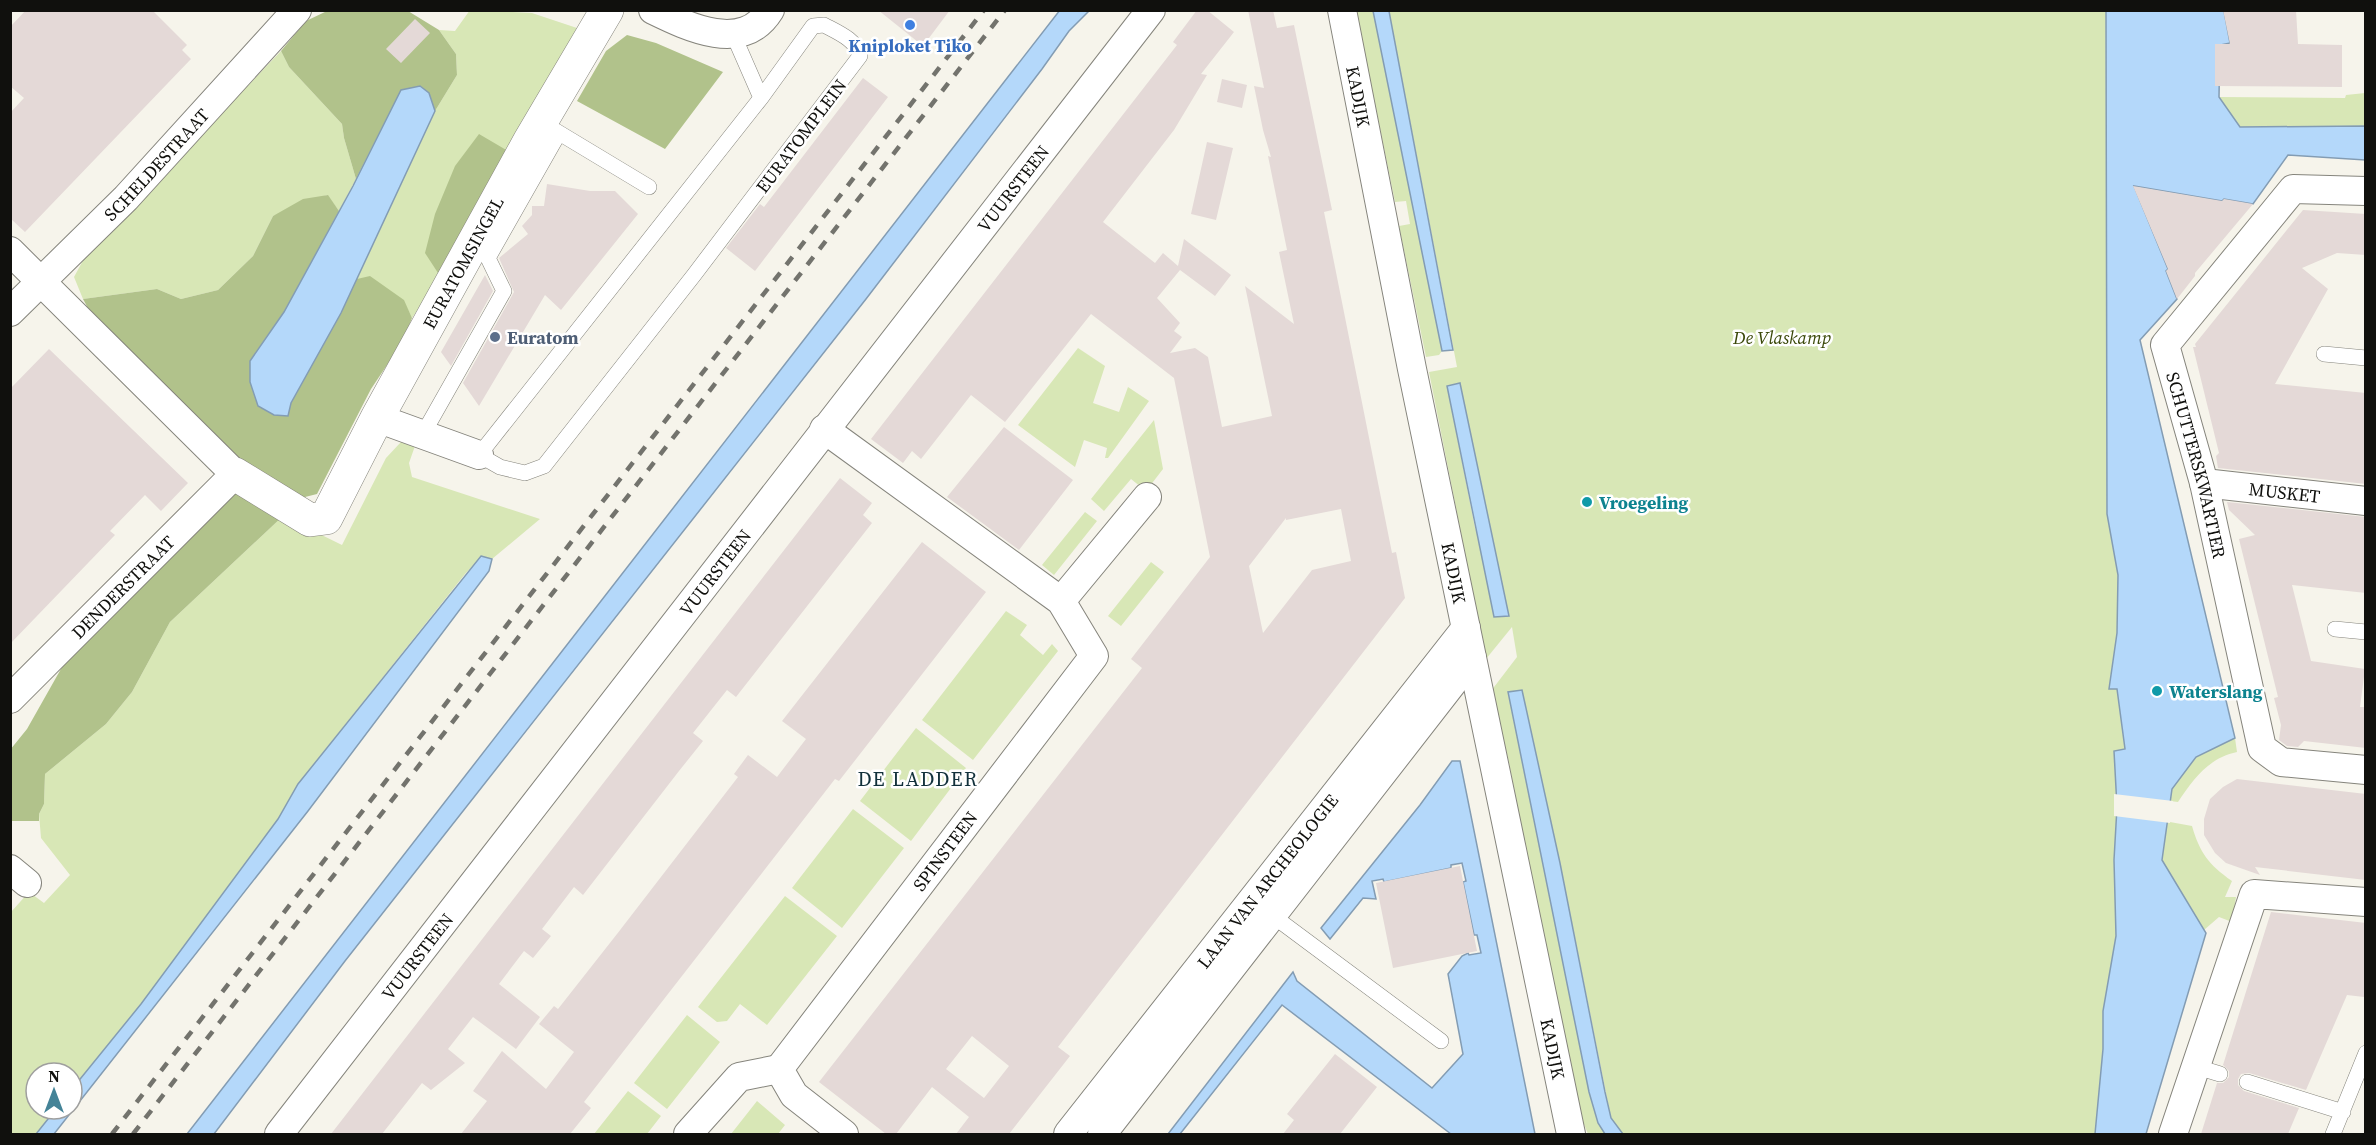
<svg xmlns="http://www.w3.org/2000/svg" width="2376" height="1145" font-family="'Source Serif 4',serif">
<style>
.green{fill:#d8e7b6;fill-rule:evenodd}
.forest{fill:#b1c28b}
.water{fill:#b4d8fa;stroke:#839cb3;stroke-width:1.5}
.pier{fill:#f6f4eb}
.building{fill:#e4d9d7;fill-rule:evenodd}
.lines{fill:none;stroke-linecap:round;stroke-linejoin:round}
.service-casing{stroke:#85847c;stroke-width:16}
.minor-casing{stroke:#85847c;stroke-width:30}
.tertiary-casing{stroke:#85847c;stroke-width:34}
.service{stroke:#fff;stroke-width:15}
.minor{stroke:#fff;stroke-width:28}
.tertiary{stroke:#fff;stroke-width:33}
.rail{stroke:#73736d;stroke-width:4.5;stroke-dasharray:10 10;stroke-linecap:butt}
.shop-dot{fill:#3f7fe0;stroke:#fff;stroke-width:2}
.service-dot{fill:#5c6f8a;stroke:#fff;stroke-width:2}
.culture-dot{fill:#0f9aa8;stroke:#fff;stroke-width:2}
.labels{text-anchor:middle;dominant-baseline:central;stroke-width:5;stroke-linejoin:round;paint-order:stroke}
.shop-label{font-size:18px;font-weight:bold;fill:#366cbe;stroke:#fff}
.street-label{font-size:18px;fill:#10100d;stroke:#fff}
.service-label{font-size:18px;font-weight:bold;fill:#4e5e75;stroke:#fff;text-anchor:start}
.park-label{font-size:18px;font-style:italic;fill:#3a4808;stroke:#fff}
.culture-label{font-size:18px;font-weight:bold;fill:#0d838f;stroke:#fff;text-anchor:start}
.neighbourhood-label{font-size:20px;letter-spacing:1.5px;fill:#12313b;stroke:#fff}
</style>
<rect width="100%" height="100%" fill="#f6f4eb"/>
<path class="green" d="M470,10L532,13L577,28L440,276L412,318L403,300L357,279L435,111L457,75L456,54L439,30L455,31Z
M1356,11H1373L1442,351L1439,355L1426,357L1399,226L1410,224L1406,201L1395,202Z
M1389,11H2106L2107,514L2118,575L2117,633L2109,688L2117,689L2125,749L2114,751L2117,807L2114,860L2116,936L2103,1011V1049L2095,1134H1623L1611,1118L1560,863L1522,690L1508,693L1589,1092L1598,1123L1605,1134H1588L1578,1110L1508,758L1491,691L1517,657L1512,627L1486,659L1429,372L1457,367ZM1459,383L1509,616L1475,528L1447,386Z
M281,51L289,67L342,124L344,138L356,179L339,211L327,195L273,216L253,256L218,290L181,299L157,289L83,299L74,277L86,255Z
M2365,93V126L2240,127L2219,97L2345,98L2346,95Z
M1078,348L1105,366L1093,403L1119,412L1128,387L1149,401L1108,458H1105L1107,448L1084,440L1075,467L1018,425Z
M1154,420L1163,469L1146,491L1131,479L1104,511L1091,499Z
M401,442L416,443L409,463L412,477L540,519L492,559L481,557L465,574L298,784L278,819L141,1004L72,1089V1073H36V1109H56L36,1134H11V912L29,892L44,903L70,875L41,838L39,814L44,804L45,774L106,724L132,692L170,622L283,516L342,545L386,458Z
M1085,512L1097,521L1054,575L1042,565Z
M1151,562L1164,572L1121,626L1108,616Z
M1006,611L1027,625L1020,635L1043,655L1052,644L1058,651L973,760L922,720Z
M916,728L966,768L911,841L860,801Z
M2235,738L2237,752C2208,758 2193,780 2178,802L2170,801L2172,789L2196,757Z
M853,809L904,848L842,928L792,888Z
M2170,822L2192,826C2200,853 2208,864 2232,881L2225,897H2236L2232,922L2219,917L2204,930L2162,860L2167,823Z
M785,896L837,936L767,1025L740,1004L727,1021L717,1022L698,1007Z
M687,1015L720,1042L667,1109L634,1083Z
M628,1091L661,1116L647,1134H594Z
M757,1101L785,1125L778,1134H731Z"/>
<path class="forest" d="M327,11H408L439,30L456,54L457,75L435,111L429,93L420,86L401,90L356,179L344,138L342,124L289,67L281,51L306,21Z
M627,35L656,43L723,72L665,149L577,101L606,51Z
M479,134L508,151L440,276L425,253L435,214L455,166Z
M328,195L339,211L284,312L250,361L288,415L291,403L357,279L370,276L404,300L412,318L403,341L371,389L317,494L301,498L234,458L90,312L83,299L157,289L181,299L218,290L253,256L273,216L303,199Z
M234,487L283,516L170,622L132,692L106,724L45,774L44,804L39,814V821H11L10,750L27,729L66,660Z"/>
<path class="water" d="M1060,10L1089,11L1069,31L1042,69L866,299L345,961L214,1134H187Z
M1373,11H1389L1453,350L1442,351Z
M2106,11H2224L2230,43L2220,45L2219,97L2240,127L2365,126V160L2288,155L2253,204L2224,199L2222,201L2134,186L2168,269L2166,271L2177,299L2140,340L2235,738L2196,757L2172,789L2162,860L2206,933L2146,1134H2095L2103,1049V1011L2116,936L2114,860L2117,807L2114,751L2125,749L2117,689H2109L2117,633L2118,575L2107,514Z
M420,86L429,93L435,111L341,313L291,403L288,416L274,415L258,406L250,382V361L284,312L353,186L401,90Z
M1460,383L1509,616L1494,617L1447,386Z
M481,556L492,559L489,571L308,811L54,1134H36L56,1109H72V1089L141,1004L278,819L298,784Z
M1522,690L1560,863L1605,1092L1611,1118L1623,1134H1605L1598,1123L1589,1092L1508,692Z
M1452,761H1460L1535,1134H1451L1282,1005L1180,1134H1168L1293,972L1297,981L1432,1088L1463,1054L1448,974L1462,956L1468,953L1469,955L1481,953L1477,935H1474L1463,882L1466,881L1462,863L1451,865V868L1384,882L1383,879L1372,881L1376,899L1363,898L1330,939L1321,928L1420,805Z"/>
<path class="pier" d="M2114,794L2173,801L2170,823L2114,816Z"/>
<path class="building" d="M26,10H152L187,45L182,50L191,59L25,232L10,218V113L24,98L10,86V27Z
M878,10H950L923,46Z
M1197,10H1207L1234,32L1201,74L1207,75L1174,130L1103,222L1155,263L1163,253L1178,266L1184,239L1231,275L1215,296L1180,270L1157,298L1180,323L1174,331L1182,337L1170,353L1195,348L1208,357L1222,427L1272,416L1245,286L1294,324L1279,252L1287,250L1268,156L1271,157L1263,130L1254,86L1264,88L1248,10H1273L1277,28L1294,25L1332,210L1324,212L1392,553L1396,552L1405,598L1058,1047L1070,1056L1009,1134H956L969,1117L932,1087L896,1134H886L819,1082L1142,668L1131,659L1210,557L1174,378L1091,314L1005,422L971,395L921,459L912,451L903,463L871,439L1177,45L1173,42ZM1341,509L1351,561L1312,570L1263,633L1249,566L1286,518V520ZM972,1036L1009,1066L984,1098L946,1069Z
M2223,10H2296L2298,44L2342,45V87L2215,86V44H2230Z
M415,19L430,33L401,63L386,49Z
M863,78L888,97L755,271L726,248L760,204L764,207Z
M1222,79L1247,85L1242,108L1217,102Z
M1207,142L1233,148L1216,220L1191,214Z
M547,184L590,191H615L638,214L561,310L545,295L479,406L463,383L514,292L499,258L528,234L522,226L532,215V206H544Z
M2133,186L2222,201L2224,199L2253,204L2195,273V276L2177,299L2166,271L2168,269Z
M2303,210L2366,214V255L2337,253L2302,268L2328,289L2275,384L2366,393V484L2218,468L2216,456L2219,453L2193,347H2196L2195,344Z
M485,275L493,291L451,366L441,352Z
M49,349L188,483L161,511L145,495L110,531L115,535L10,644V389Z
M1004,427L1073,480L1019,550L947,497Z
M840,478L872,503L863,515L872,523L736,697L727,690L693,733L703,741L679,771L583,895L574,887L542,929L551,936L533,958L524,951L499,984L540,1017L516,1049L473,1017L448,1049L465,1063L431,1090L422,1083L382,1134H331Z
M2227,502L2366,517V593L2292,585L2311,661L2365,669L2360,707H2366V748L2304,741L2298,747L2287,746L2279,740L2281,725L2274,698L2278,697L2239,539L2255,535L2229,510Z
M922,542L986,592L839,781L835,779L612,1066L584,1102L591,1108L570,1134H461L487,1101L473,1091L502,1051L546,1089L574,1052L539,1024L554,1006L558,1009L617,934L738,777L734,774L748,755L777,777L806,739L782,721Z
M2237,779L2366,794V880L2255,867L2260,875L2226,863L2215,853L2204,835V819L2210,799L2223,787Z
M1460,866L1477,951L1393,968L1376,883Z
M2271,912L2366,923L2364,997L2347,995L2306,1090L2249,1073L2241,1074L2238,1079V1085L2244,1091L2299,1108L2288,1134H2201L2217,1083H2223L2229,1077V1071L2223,1065Z
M1335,1054L1377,1087L1340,1134H1283L1294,1120L1287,1114Z"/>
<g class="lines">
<g class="service-casing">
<path id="service" d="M824,25C837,32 857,40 860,56L694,275L544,466L525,473L500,467L479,455L761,98L813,26Z
M733,34L761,98
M551,128L649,187
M488,258L559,133
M2324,354L2366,358
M423,434L504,291L488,258L476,242
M2335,629L2366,632
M1269,913L1441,1041
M2197,1067L2220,1074
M2247,1082L2343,1112
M2333,1134L2366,1053"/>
</g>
<g class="minor-casing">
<g id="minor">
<path d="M653,10C688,27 743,54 770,10"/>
<path id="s1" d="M1342,10L1412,369L1571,1134"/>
<path id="s2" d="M2366,191L2293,189L2165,345L2204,483L2262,748L2281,762L2366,770"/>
<path d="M10,251L235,474L10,699"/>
<path id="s3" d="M10,312L126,198L297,10"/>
<path d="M377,418L479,455"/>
<path d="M824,429L1061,601L1094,656L779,1069L794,1095L844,1134"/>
<path id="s4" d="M2204,483L2366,501"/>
<path d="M1061,601L1147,497"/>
<path d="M10,869L27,883"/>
<path id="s5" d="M279,1134L1151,10"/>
<path d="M688,1134L739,1077L779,1069"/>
<path id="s6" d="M1068,1134L1466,628"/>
<path d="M1102,1134L1472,658"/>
<path d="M2173,1134L2254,894L2366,902"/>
</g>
</g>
<g class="tertiary-casing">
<g id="tertiary">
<path id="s7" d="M235,474L310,520L326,518L377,418L529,142L607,10"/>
</g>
</g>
<use href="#service" class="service"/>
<use href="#minor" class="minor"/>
<use href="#tertiary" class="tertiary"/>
<path class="rail" d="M112,1134L984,10
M133,1134L1005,10"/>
</g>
<circle class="shop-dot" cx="910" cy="25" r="6"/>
<circle class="service-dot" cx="495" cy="337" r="6"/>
<g class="culture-dot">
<circle cx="1587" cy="502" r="6"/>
<circle cx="2157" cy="691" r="6"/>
</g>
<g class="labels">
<g class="shop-label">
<text x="910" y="45">Kniploket Tiko</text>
</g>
<g class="street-label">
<text stroke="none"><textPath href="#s1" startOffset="88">KADIJK</textPath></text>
<text transform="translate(801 136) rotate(-53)">EURATOMPLEIN</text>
<text stroke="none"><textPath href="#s3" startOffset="208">SCHELDESTRAAT</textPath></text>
<text stroke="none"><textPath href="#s5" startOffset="1197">VUURSTEEN</textPath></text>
<text stroke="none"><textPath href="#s7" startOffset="394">EURATOMSINGEL</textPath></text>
<text stroke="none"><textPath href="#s2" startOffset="399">SCHUTTERSKWARTIER</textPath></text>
<text stroke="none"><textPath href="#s4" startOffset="81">MUSKET</textPath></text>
<text stroke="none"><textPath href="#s5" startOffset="711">VUURSTEEN</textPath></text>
<text stroke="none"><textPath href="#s1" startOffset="574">KADIJK</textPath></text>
<text transform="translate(123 587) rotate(-45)">DENDERSTRAAT</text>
<text transform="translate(945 851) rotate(-53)">SPINSTEEN</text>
<text stroke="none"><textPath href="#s6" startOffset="322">LAAN VAN ARCHEOLOGIE</textPath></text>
<text stroke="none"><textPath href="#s5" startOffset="225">VUURSTEEN</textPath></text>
<text stroke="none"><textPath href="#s1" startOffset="1060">KADIJK</textPath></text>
</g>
<g class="service-label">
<text x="507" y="337">Euratom</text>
</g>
<g class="park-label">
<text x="1782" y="337">De Vlaskamp</text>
</g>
<g class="culture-label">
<text x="1599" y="502">Vroegeling</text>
<text x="2169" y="691">Waterslang</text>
</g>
<g class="neighbourhood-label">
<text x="918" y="779">DE LADDER</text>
</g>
</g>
<rect width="2376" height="1145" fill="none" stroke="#10100d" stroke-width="24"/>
<g transform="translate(54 1091)"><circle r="28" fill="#ffffff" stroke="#9f9f9e" stroke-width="1.5"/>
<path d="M0-4.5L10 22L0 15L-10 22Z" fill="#448397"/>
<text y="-9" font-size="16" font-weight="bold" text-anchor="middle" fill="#10100d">N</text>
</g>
</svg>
